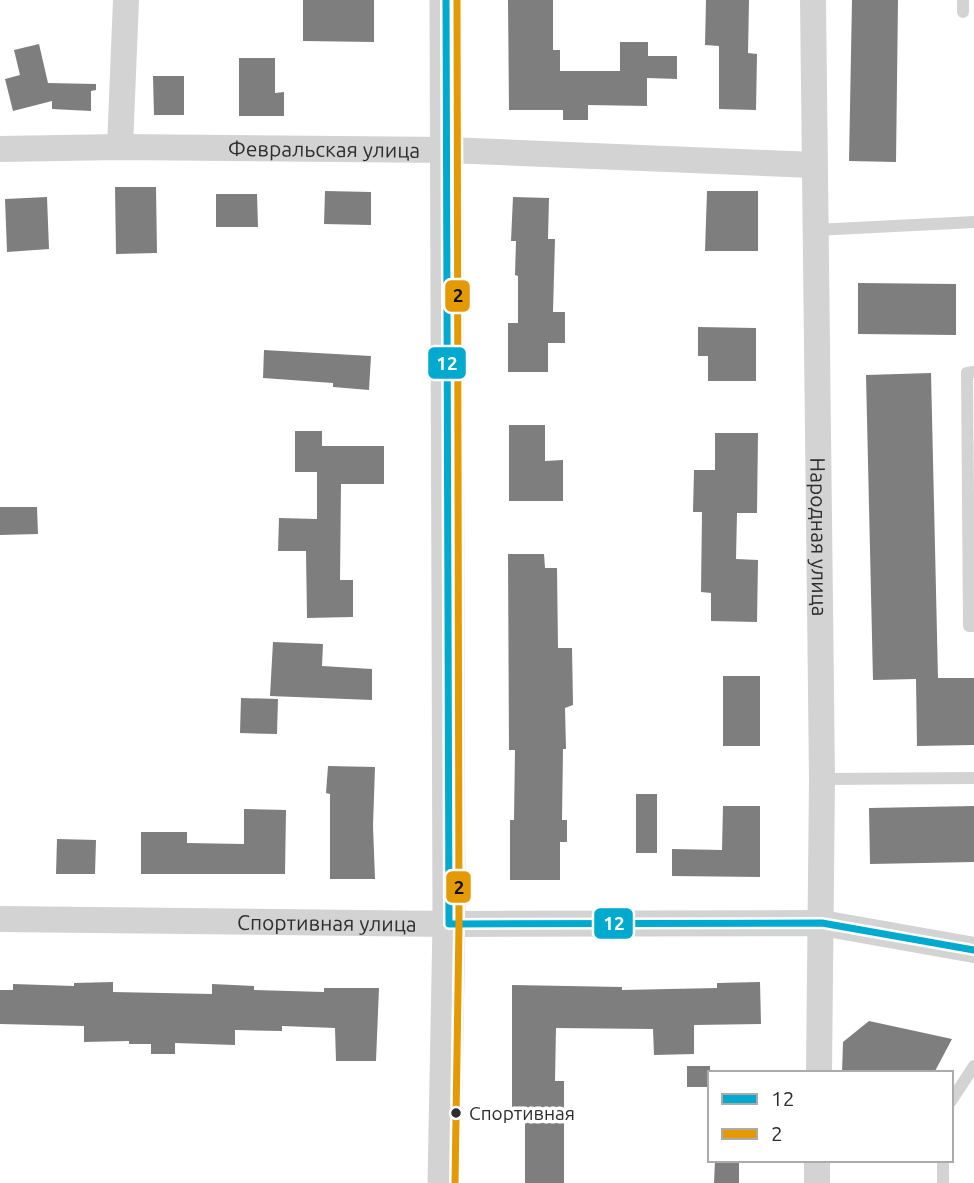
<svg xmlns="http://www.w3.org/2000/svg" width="974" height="1183" font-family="Ubuntu,sans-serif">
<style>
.building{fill:#7e7e7e}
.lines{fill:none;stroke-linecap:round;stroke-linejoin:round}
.service{stroke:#d3d3d3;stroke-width:12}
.minor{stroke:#d3d3d3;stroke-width:26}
.tertiary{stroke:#d3d3d3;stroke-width:33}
.bus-1-casing{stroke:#fff;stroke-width:12}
.bus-2-casing{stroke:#fff;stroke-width:12}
.bus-1{stroke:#00a9ce;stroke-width:7}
.bus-2{stroke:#e39a05;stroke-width:7}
.bus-dot{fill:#2e2e2e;stroke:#fff;stroke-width:2.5}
.labels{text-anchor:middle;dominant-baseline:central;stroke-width:7;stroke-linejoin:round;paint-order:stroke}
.bus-label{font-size:19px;fill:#2e2e2e;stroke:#fff;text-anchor:start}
.street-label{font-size:21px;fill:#2e2e2e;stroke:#fff}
.line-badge{stroke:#fff;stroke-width:2.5}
.badge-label{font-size:19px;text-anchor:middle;font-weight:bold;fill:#fff}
.pale-badge-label{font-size:19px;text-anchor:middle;font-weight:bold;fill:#111}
</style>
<rect width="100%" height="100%" fill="#fff"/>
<path class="building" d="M303,0H374V42L303,41Z
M508,0H553V50H560V71H620V42H648V56H677V79L647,78V106L588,105V120H563V110H509Z
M706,0H749L748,53L757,54L756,110L719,109V46L705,45Z
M852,0H898L896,162L849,161Z
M39,44L48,83L96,84V90L91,91V111L52,109V101L13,111L5,79L20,75L14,50Z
M239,58H275V93L284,92V116H239Z
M153,76H184V115H154Z
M115,187H156L157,253L116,254Z
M325,191L371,192V225L324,224Z
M707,191H758V251H705Z
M216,194H257L258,227H216Z
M47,197L49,249L7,252L5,199Z
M513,197L549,198L548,239H555L553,312H565V343H548V372H508V323H518V276L515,275L516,241H511Z
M858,283L956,284V335L858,334Z
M698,327L756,328V381H708V356H698Z
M264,350L371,356L369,390L333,387V383L263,378Z
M931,373L938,678H974V745L917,746L916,679L873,680L866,375Z
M509,425H545V461L563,460V501H509Z
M295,431H322V446H384V484H341L340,580H353V617L307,618L306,551H278L279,518L317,519V472H295Z
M715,433H758L757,513H737L736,559L758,560L757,622L711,621V593L701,592L702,512H693L694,470H715Z
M0,507H37L38,534L0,535Z
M508,554H544L545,568H557L558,648H572L573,705L565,708L566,749H563L562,820H567V842H560V880H510V820H514L515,750H509Z
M273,642L323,644L322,666L372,669V700L270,696Z
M723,676H760V746H723Z
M241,698L278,699L277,734L240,733Z
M328,766L375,767L373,826L375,879H330V794L326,793Z
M636,794H657V853H636Z
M723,806H760V877L672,876V849L722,850Z
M974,806V862L870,864L869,808Z
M244,809L286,810L285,874H141V832H187V843L244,844Z
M57,839L96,840L95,874H56Z
M113,982V992L212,994V984L254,986V990L324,992V988H379L376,1061H336L335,1028L282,1026V1031L235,1030V1045L175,1043V1054H151V1044H129V1041L84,1042V1026L0,1024V990H13V984L74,986V983Z
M760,982L761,1024L694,1025V1054L654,1055L653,1029L556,1028L555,1081H564V1183H525V1111H512V985L622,987V990L717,988V983Z
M869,1021L952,1039L934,1073H842L843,1042Z
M687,1066H710V1087H687Z
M715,1160H739V1183H714Z"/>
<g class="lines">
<path class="service" d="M963,12V0
M815,230L974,222
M974,372L967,373L969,626H974
M822,779L974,778
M951,1101L974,1066
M943,1160V1183"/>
<g class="minor">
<path id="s1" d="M813,0L822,779L819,1073"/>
<path d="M120,147L126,0"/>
<path id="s2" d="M0,149L120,147L448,150L814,165"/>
<path id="s3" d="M0,919L449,924L822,923L974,950"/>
<path d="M817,1183V1160"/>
</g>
<path class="tertiary" d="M444,1183L449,924L446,0"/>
<g class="bus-1-casing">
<path id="bus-1" d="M446,0L449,924L822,923L974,950"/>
</g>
<g class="bus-2-casing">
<path id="bus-2" d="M455,1183L459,924L457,0"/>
</g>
<use href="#bus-1" class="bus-1"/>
<use href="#bus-2" class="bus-2"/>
</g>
<circle class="bus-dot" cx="456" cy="1113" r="6"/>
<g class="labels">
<g class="bus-label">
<text x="469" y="1113">Спортивная</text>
</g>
<g class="street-label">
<text stroke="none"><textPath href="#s2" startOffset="324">Февральская улица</textPath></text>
<text stroke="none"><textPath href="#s1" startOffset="537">Народная улица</textPath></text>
<text stroke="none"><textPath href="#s3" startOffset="327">Спортивная улица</textPath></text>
</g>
</g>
<g class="line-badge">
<rect x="444" y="279" width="27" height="34" rx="7" fill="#e39a05"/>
<rect x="427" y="346" width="40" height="34" rx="7" fill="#00a9ce"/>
<rect x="445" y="870" width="27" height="34" rx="7" fill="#e39a05"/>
<rect x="593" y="907" width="41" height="33" rx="7" fill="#00a9ce"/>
</g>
<g class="badge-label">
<text x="447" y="370">12</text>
<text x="614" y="930">12</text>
</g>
<g class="pale-badge-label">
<text x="458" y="302">2</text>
<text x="459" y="894">2</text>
</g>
<rect x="708" y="1071" width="245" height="91" fill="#ffffff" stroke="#ababab" stroke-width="2"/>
<rect x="722" y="1094" width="35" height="10" fill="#00a9ce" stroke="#ababab" stroke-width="2"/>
<text x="771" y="1106" font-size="21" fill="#2e2e2e">12</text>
<rect x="722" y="1129" width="35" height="10" fill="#e39a05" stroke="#ababab" stroke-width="2"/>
<text x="771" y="1141" font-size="21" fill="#2e2e2e">2</text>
</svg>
